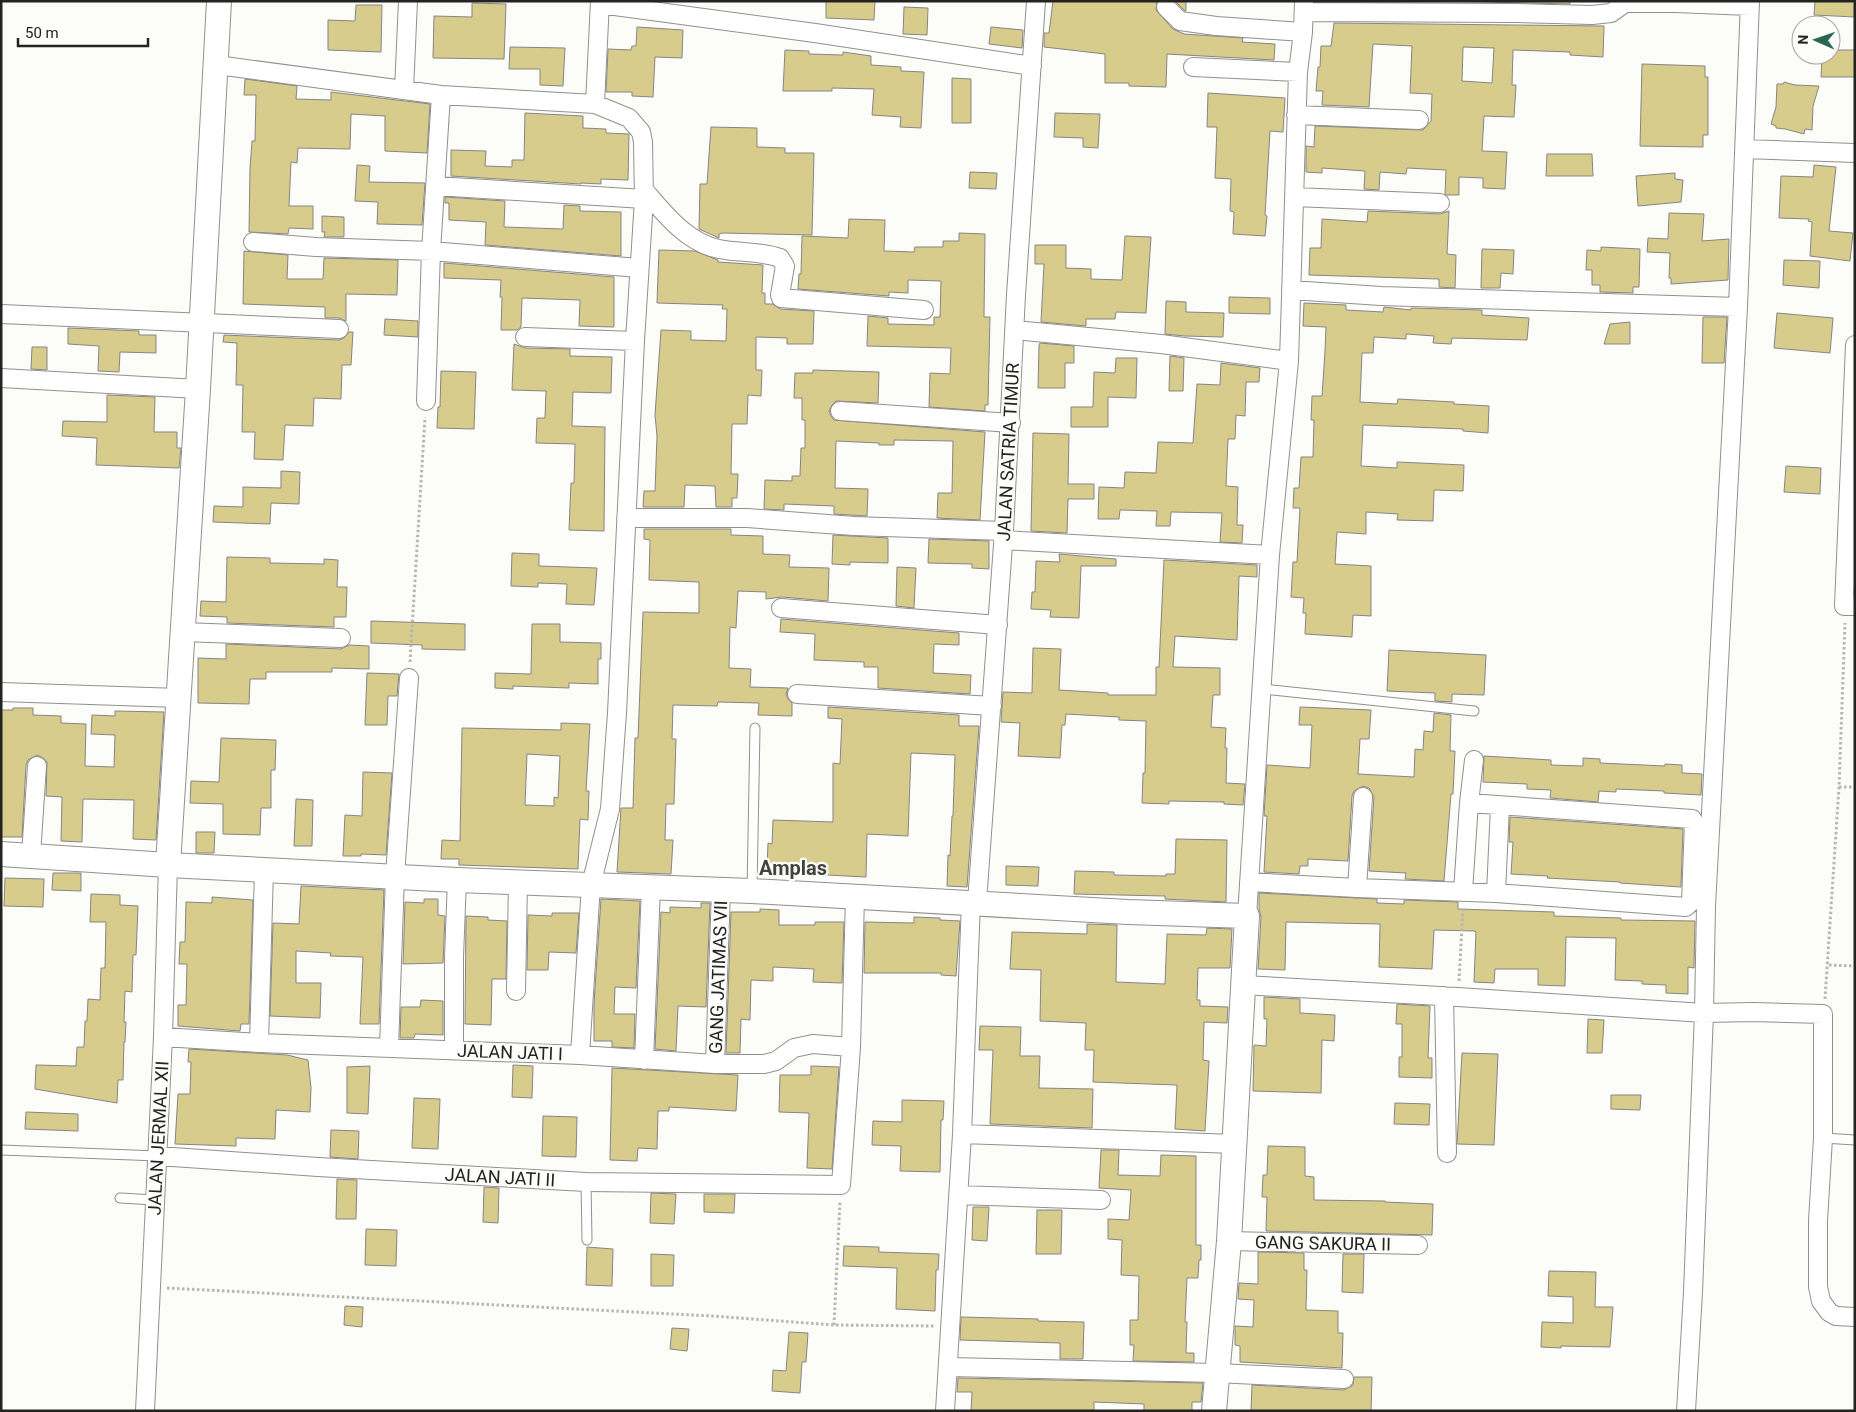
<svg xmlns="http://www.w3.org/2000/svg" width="1856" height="1412" font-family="Roboto,sans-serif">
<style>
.building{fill:#d8cc8d;stroke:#868582;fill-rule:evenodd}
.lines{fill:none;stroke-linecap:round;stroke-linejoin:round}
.lane-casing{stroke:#91908d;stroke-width:11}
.street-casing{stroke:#91908d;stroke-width:20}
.secondary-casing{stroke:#91908d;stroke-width:26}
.path{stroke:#b6b6b2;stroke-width:3;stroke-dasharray:2.5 2.5;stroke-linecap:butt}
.lane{stroke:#fff;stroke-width:9}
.street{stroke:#fff;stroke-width:18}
.secondary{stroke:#fff;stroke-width:24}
.labels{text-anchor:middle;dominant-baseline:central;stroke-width:4.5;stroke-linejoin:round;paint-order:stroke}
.street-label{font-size:18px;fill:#232321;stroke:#fcfcf8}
.quarter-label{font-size:20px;font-weight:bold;fill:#43423f;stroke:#fcfcf8}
</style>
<rect width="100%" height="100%" fill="#fcfcf8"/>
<path class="building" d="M826,1H875L874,20L826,18Z
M1053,1H1157L1156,10L1173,29L1184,34L1243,38L1242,42L1275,44L1274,60L1167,54L1166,87L1129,86V83H1105V54L1044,47V33H1049Z
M1175,1H1186V11H1185Z
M1443,1H1570V4Z
M1815,1H1855V17L1814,15Z
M472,3L506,4L504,59L433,58L434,16L472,17Z
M356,5H382L381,52L328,50V20L355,21Z
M904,7L928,8L927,35L903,34Z
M1334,23L1604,26L1603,57L1570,55V52L1513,50L1512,85H1516L1514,117L1484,116L1482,151L1507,152L1505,189L1483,188V178L1459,177V195H1446L1445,194L1446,170L1407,168L1406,174L1380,172L1379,190L1364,189L1365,171L1322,168V173L1306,172V146L1314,147L1315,126L1423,130L1431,121L1432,94L1410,93L1412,46L1373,44L1369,107L1322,105L1323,91H1316L1318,67H1320L1321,46H1331ZM1463,47L1494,48L1492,83L1462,81Z
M637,27L683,30L682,58L655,57L653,97L632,96V92H606L608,49L631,50L632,46H636Z
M991,27L1023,30L1022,48L989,44Z
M510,47L565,48L563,86L540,85V69H509Z
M785,50L809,51V54L843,55V52L871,56V65L901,67V71L924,72L921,128L900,127L901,117L872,115L874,89L832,88V91H783Z
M1831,50H1855V77H1821L1822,55H1831Z
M1642,64L1705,66V77H1708V135H1703V147L1640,146Z
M952,78L971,79V123H952Z
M245,79L297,86L296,99L331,100V92L430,104L427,153L385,151V116L351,114L350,149L298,148L297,163L291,162L289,206H313V229L289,228L288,234L249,232L250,169L252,141H255L256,95H244Z
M1784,82L1795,85L1819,86L1813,106L1812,130L1805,129L1804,134L1785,129L1776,128V126L1771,124L1776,107L1777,84H1783Z
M1208,93L1285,98L1283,132L1270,131L1265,215L1267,216L1265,236L1233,234L1234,212L1230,211L1231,179L1215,178L1217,127H1207Z
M525,113L583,116V128L606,129V133L629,134L628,180L601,179V184L581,183V184L451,176V150L486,151L485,166L512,167V160H524Z
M1055,113L1100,114L1098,148L1083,147V138L1054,137Z
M711,127L757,128V147L785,148V153H814L812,235L723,233L719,234V238L699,229L700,184H707Z
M1547,154H1592L1593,176H1546Z
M357,165L370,166L369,182L425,183L422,225L377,224L378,202L355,201Z
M1814,165L1836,167L1829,231L1853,233L1850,261L1810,256L1812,222L1808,221L1809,219L1779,218L1781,176L1813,177Z
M970,172L997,173L996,189L969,188Z
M1675,173V179L1683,180L1681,202L1638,206L1636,176Z
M445,197L505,201L504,227L563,229L564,205L580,206V211L621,212V256L485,245L486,222L449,220V203H445Z
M1368,211L1440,214L1449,211L1447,254L1456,255L1455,288L1439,287V279L1309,275L1310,248H1321L1322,219L1367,222Z
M1669,213L1704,214L1702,241L1729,239L1728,280L1671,284V278H1669L1670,253L1647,252L1648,238L1668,239Z
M322,216L344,217V237H324L325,232H322Z
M849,219L885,220L884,251L914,252L915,247H943V241H959V233L985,234L984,317H990L988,405H985V411L929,407L930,373L950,374L951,348L867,346L868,316L888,318V324L934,325V317H940L941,281L908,280V293L889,292V296L798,289L799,274H801L802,236L848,238Z
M1125,236L1151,237L1146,313L1116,312L1115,319H1086V326L1041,322L1044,264H1035V245H1066V268L1091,269V279L1122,280Z
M1601,247L1640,249L1639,287H1633V293L1600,292V285H1592V270H1586L1587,250L1601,251Z
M1482,249L1514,250L1513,274L1501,273L1500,288H1481Z
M659,250L695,251L718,260V262L763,265L762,293H765V304H773L780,309L814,311L813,344H787V338L756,337V370H762L761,396L748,395L747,424H732L731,474H738L737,498H732V507H716L715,486L685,485L684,507H643L644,491H655L657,436L655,415L661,330L691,331V340L726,341L727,309H722L723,305L657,303Z
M244,251L288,255L287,279H323L324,258L398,260L397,295L346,294V321L339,318H325V307L243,304Z
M1784,260L1820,261L1819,288L1783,285Z
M444,263L614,277V327L579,326L580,300L522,298L521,327L517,330H501L502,297H500L501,280L444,278Z
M1229,297L1270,298V314L1229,313Z
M1166,301L1186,302V312L1224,313L1223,337L1185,336L1165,334Z
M1304,303L1346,305V310L1383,312L1384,307L1411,310V308L1482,310V315L1529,318L1527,340L1452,338L1451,344L1433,343L1434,336L1406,334V339L1374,337L1373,353H1362L1360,402L1397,404L1398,399L1454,402V404L1489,406L1488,433L1463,431V429L1363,425L1361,466L1397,468V462L1464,465L1463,491L1434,490L1433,521L1397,520L1398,514L1366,512V534L1337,532L1335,564L1371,566V616L1353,615L1352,637L1305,634L1306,613H1303L1304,598L1291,597L1293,562H1297L1300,508H1293L1294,488H1299L1301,457H1313L1314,420H1311L1312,396H1322L1325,351L1326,327L1303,326Z
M1777,313L1833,318L1830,353L1774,348Z
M1703,317H1727L1724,363H1702Z
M385,319L418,321V337L384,335Z
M1630,322V344H1604L1610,324Z
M68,328L139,331V335H156V353L120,352L119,372L98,371L99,346L68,344Z
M349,332H353L351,365H342L341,399L314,398L313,426L285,425L283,460L254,459L255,432H242L243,385H236L237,343L223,342L224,335L339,340L344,338Z
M1040,343L1074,346V363H1065V388H1038L1039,345Z
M514,344L525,348L570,349V356L612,357L611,393L573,392L572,426L605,427L604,531L569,530L571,483H574L575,444L536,443L537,418H545L546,391L512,390Z
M32,347H47V370L31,369Z
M1170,356L1184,358L1183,391H1169Z
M1116,358H1137L1136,398L1108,397V427H1071V407H1093L1094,372L1115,373Z
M1221,363L1260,368L1259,382H1246L1245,416L1236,415L1235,439H1228L1226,486L1238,487L1237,525H1243L1242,543L1220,542L1222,513L1171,512L1170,526H1156L1157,511L1120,510L1119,519H1098L1099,487L1124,488L1125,472L1156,473L1158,442L1193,443L1197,384L1220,385Z
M813,370L879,372L878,403L836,401L832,405L829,411L831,416L834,420L985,432L980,520L937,518L938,493H952L953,441L894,440V445H879V443L836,441L835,488L868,489L867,516L834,514V506L784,504V510L764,509L765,480L792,481V476H800L801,448H805V420H802V398H794L795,373H813Z
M441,371L476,372L474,429L437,428L438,407H440Z
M107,395L155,397L154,432H177V448H181L179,468L96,465L97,438L62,436L63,421L107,422Z
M1033,433L1069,434L1068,484H1094V499H1068L1067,533L1031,531Z
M1786,466L1821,468L1820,494L1784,492Z
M281,471L300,472L299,504L271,503L270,524L213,522L214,506L243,507V487L281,488Z
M644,529H731V535L763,536V554L790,555L789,567L829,568L828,601L782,597L766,599V592L738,591L736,628L730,627L729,668L751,669L750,687L788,688L786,694L788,699L792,703V716L758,715L759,703L718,702L717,706L673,705L672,739H676L674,804H666L665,840H673L671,874L617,872L621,808H633L635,738H638L643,612L699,613V582L649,580L650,540L644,539Z
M833,535L888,538V563L850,562V565L832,564Z
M929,539L989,541V569L972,568V564L928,563Z
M512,553L539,554V566L597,568L594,605L566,604L567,584L538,583V587L511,586Z
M1059,554L1116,559V566H1081L1079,618L1050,617L1051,610L1031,609L1032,592H1035L1036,561L1060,562Z
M227,557L270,558V563L324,564V559L338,560L337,587H347L346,617H334V627L227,623V617L200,616L201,601L226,602Z
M1164,560L1257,565V577L1239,576L1237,640L1175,636L1173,667L1220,668V695H1213L1211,727L1226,728L1225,748H1227L1226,783L1245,784L1243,805L1224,804V802L1169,801V804L1142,803L1143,773H1145L1146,721L1119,720V717L1066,714L1065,725H1062L1060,758L1018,756L1020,723L1001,722L1003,692L1032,693L1033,648L1061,649L1059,690L1108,693V695H1156V667H1159Z
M897,567L916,568L914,608L896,606Z
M781,619L959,633V645L934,644L933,673L971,675L970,694L878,688V667H864V662L814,660L815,634L780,632Z
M371,621L465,624V650L422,649V645L371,643Z
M532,624H560V642L601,643V659H598V684L569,683V688L513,686V689L495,688V673L531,674Z
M226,644L341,649L349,645L369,646V669L332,668V672H266V679H250L249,704L198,703V658L226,659Z
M1389,650L1486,655L1484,695L1452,694V702L1435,701V693L1387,691Z
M367,673L399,674L397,696H388L387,725H365Z
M828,707L959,715V726H979L967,887L947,886L948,855L950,856L952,816H953L955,755L911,753L908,836L867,834L866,877L807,874V872H786V867H767L768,843L772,844L773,820L833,822V763L840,764L842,719L828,718Z
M1300,707L1371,710L1369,739H1360L1358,774L1414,777L1415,749L1423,750L1424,731L1433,732L1434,713L1451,715L1450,751H1455L1453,794H1451L1444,881L1405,879L1406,873L1369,871L1374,797L1369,788L1363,786L1354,791L1352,796L1348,861L1308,859V866H1300L1299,874L1264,872L1267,816H1264L1267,765L1310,768L1312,725H1299Z
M13,708H33V715L61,716V723L86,724L85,766L114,767L115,735L91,734L92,715L115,716V711L164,712L156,840L133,839L134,800L83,799L82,842L61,841L62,797L46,796L47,762L43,758L37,755L28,760L26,765L22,837H1V710H13Z
M561,723L590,724L586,791H589L588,820L580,819L578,869L459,865V859H441L442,840L460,841L462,728L561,730ZM527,754L560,756L558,798L554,797V806L525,805Z
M221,738L276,740L275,770H271V808H261L260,835L223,834V804L190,803L191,781L219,782Z
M1484,756L1551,760V765L1583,766V758L1600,759V763L1665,766V764L1682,765V773L1702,774L1701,795L1664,793V791L1616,789V792L1599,791L1598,802L1550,798L1551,790L1527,789V784L1483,782Z
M363,772L392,773L386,855L361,854V856H343L345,815L362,816Z
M296,799L313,800L312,846H294Z
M1510,817L1683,829L1681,887L1620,883V882L1547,878L1548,876L1511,874L1513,842H1509Z
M196,832H215L214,853H196Z
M1176,839L1227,840L1226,902L1165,899V896L1074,894L1075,871L1114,872V875L1166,876V874H1175Z
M1006,866L1039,867L1038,886L1006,885Z
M53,873H81V891L52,890Z
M5,878L44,879L43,907L4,906Z
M301,886L384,890L379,1024H360L363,957L330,956L331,953L296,951V983H321L320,1018L270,1016L273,923L299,924Z
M1259,893L1377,899V903L1404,904V900L1458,902V909L1554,912V916L1621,918V920L1695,921L1694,968L1688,967V994L1666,993V985L1642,984V981L1615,980L1616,938L1566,937L1565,986L1538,985V969H1495L1494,983L1474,982L1476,932L1474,931L1434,930L1432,969L1379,967L1380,924L1286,922L1285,970L1258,969L1261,917L1259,909Z
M91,894L120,895V905L138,906L136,955H133L132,992L125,991L124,1022H126L125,1042H124L123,1080H118L117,1103L35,1089L36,1065L76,1066L77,1047H84L85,1021H87L88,999L100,1000L101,968H105L106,922H90Z
M212,897L253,900L249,1024H241L240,1031L178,1026V1005H186L187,964H179L180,942H185L186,902L212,903Z
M424,899H438V915L445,916L443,963L403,964L405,902L424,903Z
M601,899L640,901L636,988L615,987L614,1014H635L634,1048L612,1047V1041H594V1003Z
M701,903H710L706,1007L678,1006L676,1051L655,1049L661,912L670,913V907L701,908Z
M760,909L779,910V925H815V922H844L842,983L813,982L814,969L773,967V981L751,980L750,1020L741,1019L740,1053H726L731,912H760Z
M552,913H579L576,953L549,952L548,970H527L528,915L552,916Z
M466,916L488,917V920L507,921L506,979H492L491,1025L465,1024Z
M914,917L940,918V920L960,921L956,976L941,975V973H864L865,922L914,923Z
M1087,924L1117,925L1116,982L1165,984L1167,934L1206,935L1207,928L1232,929L1230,968H1198L1197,1000H1200V1006L1228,1007L1227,1023L1204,1022L1203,1060L1209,1061L1205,1131L1175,1129L1177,1085L1093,1082L1094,1050H1085L1086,1023L1040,1021L1041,970L1010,969L1012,932L1087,934Z
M1264,997L1300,999V1013L1335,1015L1334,1041L1322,1040L1321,1093L1253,1091L1254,1045L1266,1046L1267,1019H1264Z
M421,1000L443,1001V1035L415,1034L414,1038H400L401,1007H420Z
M1397,1004L1430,1006L1428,1058H1432V1078L1399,1077V1057H1402V1024H1396Z
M1588,1019L1604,1020L1602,1053H1587Z
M980,1026L1021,1027L1020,1056H1040L1039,1088L1093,1089L1092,1128L990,1124L993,1050H979Z
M189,1049L287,1055L308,1060L311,1088L310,1112L276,1110L275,1139L236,1138V1146L175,1144L178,1094H190L191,1062H188Z
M1462,1053L1498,1054L1494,1145L1457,1144Z
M513,1065L533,1066L532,1098L512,1097Z
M370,1066L368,1114L347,1113V1067Z
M811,1066L839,1067L832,1169L807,1168L809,1113L779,1112L780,1075H811Z
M612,1068L738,1075L736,1111L669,1107V1111H658L657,1149L638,1148L637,1161L610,1160Z
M1611,1095H1641L1640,1110L1611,1109Z
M414,1098L440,1099L438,1149L412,1148Z
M902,1100L944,1101L943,1120H941L940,1172L900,1171L901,1146L872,1145L873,1121L902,1122Z
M1395,1103L1430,1104L1429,1125L1394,1124Z
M26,1112L78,1114V1131L25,1129Z
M543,1116L577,1117L576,1157L542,1156Z
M331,1130L359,1131L358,1159L330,1157Z
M1268,1146L1305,1147V1176L1314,1177V1200L1385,1201V1202L1433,1204L1432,1235L1266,1231L1267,1197H1262L1263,1175H1267Z
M1101,1150H1119L1118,1175L1160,1176L1161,1155L1196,1156V1245H1201V1260H1199L1198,1278H1187L1185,1322H1187L1186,1353H1194V1362L1133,1361L1134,1345H1130V1320H1138L1139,1276L1121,1275L1122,1240L1108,1239V1219L1129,1220L1131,1190L1099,1188Z
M337,1179L357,1180L356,1219H336Z
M484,1187L499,1188L498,1223L483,1222Z
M651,1193L676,1194L674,1224L650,1223Z
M704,1194H735L734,1213L704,1212Z
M973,1207H989L987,1241L972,1240Z
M1037,1210H1062L1061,1254H1036Z
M366,1229L397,1230L396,1266L365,1265Z
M844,1246L879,1247V1252L939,1254L938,1270H936L935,1311L896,1309L897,1268L843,1266Z
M587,1247L613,1249L612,1286L586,1285Z
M1258,1252L1304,1253V1270H1307L1306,1310L1338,1311V1333H1343L1342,1368L1240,1362V1346L1235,1345V1326L1253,1327L1254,1300L1238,1299L1239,1283L1258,1284Z
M651,1254L674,1255L673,1286H651Z
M1343,1254H1364L1363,1293L1342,1292Z
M1549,1271L1596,1272L1595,1307H1613L1610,1347L1561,1346V1348L1541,1347L1542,1322L1573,1323V1297L1548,1296Z
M345,1306L363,1307L362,1327L344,1325Z
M961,1317L1038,1319V1321L1084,1322L1083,1359H1060V1343L960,1340Z
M672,1328L689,1329L687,1351L670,1349Z
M789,1332L808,1333L806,1362H802L800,1393L772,1391L773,1370L786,1371Z
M1354,1377H1372L1371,1411H1251L1252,1385L1344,1390L1353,1385Z
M958,1378L1203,1383L1201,1402H1192V1411H1144V1404L1094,1402V1411H971L972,1392H957Z"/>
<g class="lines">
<g class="lane-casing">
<path id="lane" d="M1263,689L1474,711
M752,891L755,728
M1823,1138L1855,1140
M1,1150L158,1156
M586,1182L587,1240
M120,1198L155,1200"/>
</g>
<g class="street-casing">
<path id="street" d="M600,4L815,33L1032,66
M1166,7L1180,21L1216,26L1303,32
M1304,12L1515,13L1592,15L1611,13L1625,3H1675L1750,6
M217,65L441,95L595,104L629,118L641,132L643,142L644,199L635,341L617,713L610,809L591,885L580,1055
M1193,67L1298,72
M404,90L408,1
M595,104L600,1
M1296,115L1419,120
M1745,149L1855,153
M436,186L644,199
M644,190C664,213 687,243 719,249C738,253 761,251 780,258L785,266L780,295L781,298L924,310
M1294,197L1440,203
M253,242L316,247L431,251L639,268
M1291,290L1381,296L1738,307
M1,314L339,329
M1015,330L1161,344L1289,361
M525,337L635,341
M1855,345L1844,606H1855
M1,378L198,389
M426,401L431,251L441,95
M840,411L1011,423
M626,518H747L854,526L1004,531
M1003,540L1270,555
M781,608L998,625
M183,632L341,638
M1,692L179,698
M797,694L992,706
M31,855L37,766
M1249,882L1357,888L1496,893L1686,907L1691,902L1694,822L1692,819L1469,803
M1357,888L1363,797
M1463,891L1469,803L1474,760
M1496,893L1500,806
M977,902L1004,531L1016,295L1036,1
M1247,916L1270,555L1289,361L1298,72L1303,32L1304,1
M1243,985L1458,997L1704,1013L1753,1012L1823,1014V1138L1818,1221V1287L1821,1301L1829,1312L1836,1316L1855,1317
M516,991L518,882
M1444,996L1447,1153
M163,1037L259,1043L580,1055L715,1064H764L776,1061L794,1048L813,1044L851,1047
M259,1043L264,870
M389,1048L395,876L409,678
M454,1050V957L457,880
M644,1060L651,887
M715,1064L721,890
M962,1134L1234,1144
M158,1156L318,1167L586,1182L841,1185L851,1047L855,897
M959,1195L1101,1200
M1229,1241L1418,1245
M948,1367L1216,1373L1344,1379
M145,1411L163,1037L168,865
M945,1411L962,1134L971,902
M1686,1411L1693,1292L1704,1013L1706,906L1738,307L1750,1"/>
</g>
<g class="secondary-casing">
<path id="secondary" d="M1,854L168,865L457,880L752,891L1128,912L1247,916L1229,1241L1214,1411
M168,865L198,389L219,1"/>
</g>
<path class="path" d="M410,662L425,417
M1839,787H1855
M1829,965L1855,966
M1459,981L1463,908
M1825,999L1839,787L1845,623
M167,1288L712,1316L834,1325L935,1326
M834,1325L840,1201"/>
<use href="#lane" class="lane"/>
<use href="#street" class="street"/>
<use href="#secondary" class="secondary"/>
</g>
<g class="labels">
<g class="street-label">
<text transform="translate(1008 452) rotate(-87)">JALAN SATRIA TIMUR</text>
<text transform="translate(718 977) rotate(-88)">GANG JATIMAS VII</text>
<text transform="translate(510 1052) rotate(2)">JALAN JATI I</text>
<text transform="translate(158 1138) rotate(-87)">JALAN JERMAL XII</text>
<text transform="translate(500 1177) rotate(3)">JALAN JATI II</text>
<text transform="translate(1323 1243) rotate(1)">GANG SAKURA II</text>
</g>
<g class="quarter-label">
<text x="793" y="868">Amplas</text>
</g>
</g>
<rect width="1856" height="1412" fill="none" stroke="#232321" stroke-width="5"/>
<g transform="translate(1816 40) rotate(272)"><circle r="24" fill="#fcfcf8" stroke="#a5a5a2"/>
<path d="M0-4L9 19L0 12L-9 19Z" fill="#286754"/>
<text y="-8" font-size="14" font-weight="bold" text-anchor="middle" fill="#232321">N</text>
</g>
<path d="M18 38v8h130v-8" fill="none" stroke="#232321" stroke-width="2.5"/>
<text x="25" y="38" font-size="15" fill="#232321" stroke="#fcfcf8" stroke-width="4" paint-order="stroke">50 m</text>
</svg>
